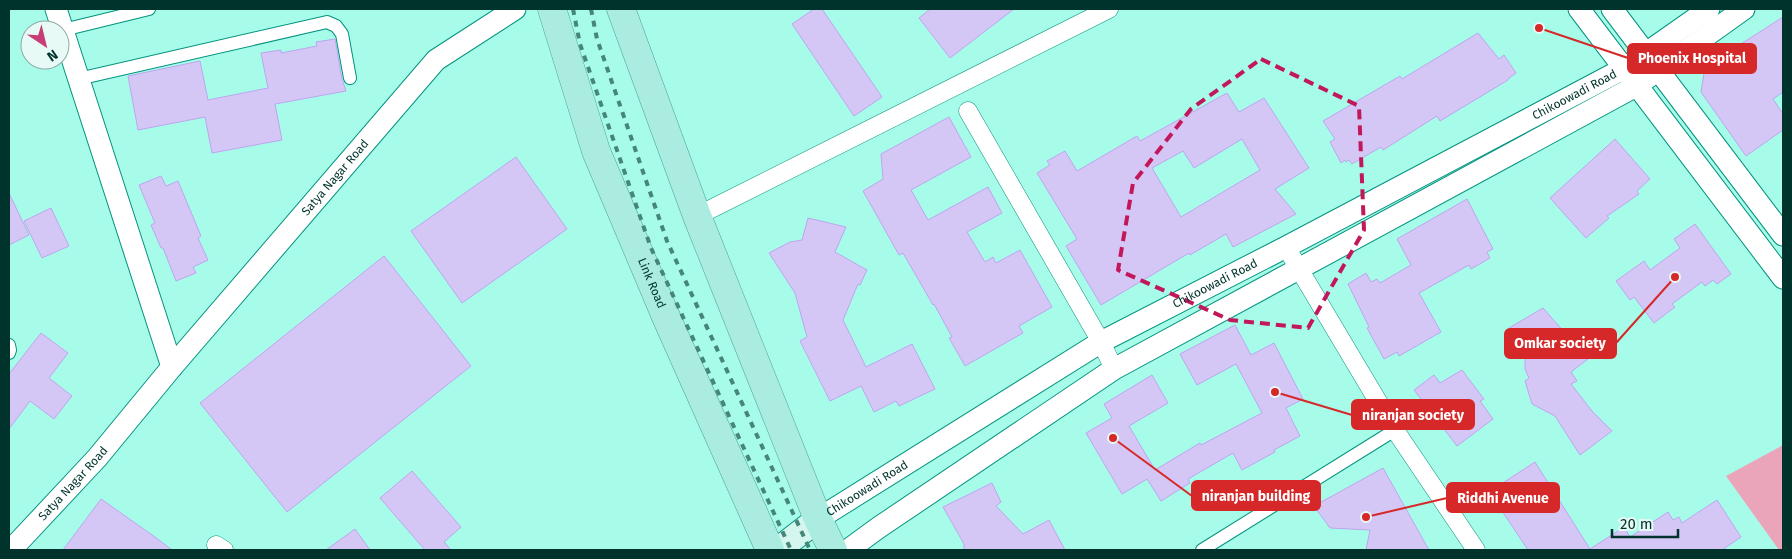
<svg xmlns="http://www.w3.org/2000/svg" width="1792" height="559" font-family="'Fira Sans',sans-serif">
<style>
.green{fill:#eaa5bb}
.building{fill:#d5c7f5;stroke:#bda5f0;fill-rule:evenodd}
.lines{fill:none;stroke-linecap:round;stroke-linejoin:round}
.pedestrian-casing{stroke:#03937f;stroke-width:14}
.minor-casing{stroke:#03937f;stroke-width:19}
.tertiary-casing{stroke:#03937f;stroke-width:23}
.secondary-casing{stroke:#03937f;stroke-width:27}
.primary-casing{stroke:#4aa392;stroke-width:29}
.pedestrian{stroke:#fff;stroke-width:12}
.minor{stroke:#fff;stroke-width:18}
.tertiary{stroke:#fff;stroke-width:21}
.secondary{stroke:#d5f6ef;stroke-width:25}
.primary{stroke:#aaecdf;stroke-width:28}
.rail{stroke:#458679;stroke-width:4;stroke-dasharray:6 6;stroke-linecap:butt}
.marked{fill:none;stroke:#c2185b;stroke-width:4;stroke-dasharray:10 6;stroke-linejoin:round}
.labels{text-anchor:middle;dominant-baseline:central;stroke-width:4;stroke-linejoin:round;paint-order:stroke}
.street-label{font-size:12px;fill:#00332b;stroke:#e7faf5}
.leader{fill:none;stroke:#d62828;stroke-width:2}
.callout-dot{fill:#d62828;stroke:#e7faf5;stroke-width:2}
.callout{fill:#d62828;stroke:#d62828;stroke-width:2}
.callout-label{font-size:14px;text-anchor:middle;font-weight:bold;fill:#fff}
</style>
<rect width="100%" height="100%" fill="#a7fce9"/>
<path class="green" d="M1783,445V550H1779L1726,476Z"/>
<path class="building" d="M814,9H822L882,97L854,116L792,24Z
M930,9H1014L950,58L919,18Z
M1783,17V92L1773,99L1783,114V130L1746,156L1701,92L1705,67Z
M1478,33L1499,59L1504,55L1516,73L1508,79V80L1440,121L1437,116L1383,150L1381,147L1352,164L1349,160L1346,162L1345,160L1341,163L1330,142L1335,139L1323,121L1400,76L1402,79Z
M335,39L342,79L346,91L275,104L282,140L212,153L205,117L138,130L128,76L200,61L208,100L268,88L261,53L281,50V53L317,46L316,42Z
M1227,93L1239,112L1264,98L1309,168L1275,189L1296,214L1233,247L1226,234L1190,255L1189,253L1101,305L1066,246L1077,239L1037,173L1050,165L1047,161L1065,151L1077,171L1137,136L1140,141ZM1242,139L1260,170L1181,217L1152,168L1183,151L1194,168Z
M949,117L971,157L911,190L928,220L988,187L1002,213L967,232L985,262L993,257L996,263L1020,250L1052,307L1019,326L1023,333L965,366L949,338L952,337L934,304L933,305L903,253L899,255L863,191L883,179L881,154Z
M1615,139L1650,179L1637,191L1639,194L1607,216L1609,218L1586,238L1550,198Z
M516,157L567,229L462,303L411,231Z
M161,176L166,186L178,181L201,236L198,238L208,260L193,267L196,273L176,281L163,248H161L151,225L155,223L139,185Z
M9,193L29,235L9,245Z
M1467,199L1493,249L1487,252L1490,258L1471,269L1469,265L1419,293L1441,332L1399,356L1397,352L1384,359L1367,328L1369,327L1348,284L1366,273L1371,282L1377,279L1380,283L1411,265L1397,239Z
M51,208L69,246L42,258L24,221Z
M808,218L846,227L835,252L867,270L860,285L858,284L843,320L866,367L912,344L935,389L899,406L896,401L874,412L861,386L830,401L800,341L807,337L795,293L769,253L790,242L802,240Z
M1695,224L1731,274L1717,284L1713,280L1705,286L1702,282L1672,304L1675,307L1654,323L1634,297L1630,300L1616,281L1644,261L1650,270L1680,248L1674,239Z
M384,256L471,366L287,512L200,403Z
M1543,308L1588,359L1571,372L1577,381L1571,384L1592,411L1612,431L1580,455L1555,416L1532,404L1525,381L1529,378L1525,369V352L1509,328Z
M1235,325L1251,355L1274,343L1303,399L1286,408L1300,436L1274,450L1275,452L1242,470L1233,453L1188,479L1190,483L1161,501L1147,479L1122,494L1086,433L1112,418L1104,404L1152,375L1168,403L1129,426L1155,470L1200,443L1201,445L1262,413L1236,364L1197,385L1180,354Z
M41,333L68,353L49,378L72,396L54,419L30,401L9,429V374Z
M1462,370L1484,399L1480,401L1493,419L1457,446L1414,390L1434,375L1440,383Z
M1535,462L1590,549L1624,527L1630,537L1668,512L1673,520L1679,517L1682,523L1717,500L1741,537L1722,550H1528L1492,496L1495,494L1492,490Z
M1383,468L1429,550H1366L1370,530L1330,528L1314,506Z
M412,471L461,527L444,542L451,550H425L380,498Z
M992,483L1001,502L996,506L1023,534L1049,520L1065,550H964V544L943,507Z
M101,499L155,537L172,550H63Z
M355,529L370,550H326Z"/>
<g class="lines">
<g class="pedestrian-casing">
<path id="pedestrian" d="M63,30L149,9
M78,79L327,22L336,26L342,34L350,78
M9,345L10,350L9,353
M1202,550L1395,430"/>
</g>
<g class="minor-casing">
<path id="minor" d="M968,111L1101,342L1114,369
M697,216L1109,9
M1286,247L1395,430L1476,550
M216,545L224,550"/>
</g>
<g class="tertiary-casing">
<g id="tertiary">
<path d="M56,9L172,367"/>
<path d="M1579,9L1783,278"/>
<path d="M1612,9L1783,235"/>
<path id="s1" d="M818,519L1101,342L1286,247L1625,68L1709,9"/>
<path id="s2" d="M11,550L97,458L172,367L436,60L515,9"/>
<path d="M848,550L878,528L1114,369L1636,86L1744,9"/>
</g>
</g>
<g class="secondary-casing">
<path id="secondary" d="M778,550L818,519"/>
</g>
<g class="primary-casing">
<g id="primary">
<path id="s3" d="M552,9L596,151L667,319L770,550"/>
<path d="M621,9L697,216L818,519L833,550"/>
</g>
</g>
<use href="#pedestrian" class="pedestrian"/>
<use href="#minor" class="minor"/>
<use href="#tertiary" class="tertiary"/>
<use href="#secondary" class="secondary"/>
<use href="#primary" class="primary"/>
<path class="rail" d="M573,9L580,44L651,248L791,550
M591,9L597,39L667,241L810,550"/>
</g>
<path class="marked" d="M1261,59L1359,106L1364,230L1308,328L1230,320L1118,270L1133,183L1191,109Z"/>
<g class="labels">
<g class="street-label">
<text stroke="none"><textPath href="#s1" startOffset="868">Chikoowadi Road</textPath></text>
<text stroke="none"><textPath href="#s2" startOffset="494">Satya Nagar Road</textPath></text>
<text stroke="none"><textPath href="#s3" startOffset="292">Link Road</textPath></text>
<text stroke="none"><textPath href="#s1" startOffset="462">Chikoowadi Road</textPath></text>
<text stroke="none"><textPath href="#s2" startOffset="91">Satya Nagar Road</textPath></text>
<text stroke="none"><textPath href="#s1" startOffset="58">Chikoowadi Road</textPath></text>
</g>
</g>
<path class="leader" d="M1539 28L1628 58M1675 277L1616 343M1275 392L1352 415M1113 438L1192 496M1366 517L1447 498"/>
<g class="callout-dot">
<circle cx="1539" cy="28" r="5"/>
<circle cx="1675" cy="277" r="5"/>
<circle cx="1275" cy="392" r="5"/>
<circle cx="1113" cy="438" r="5"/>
<circle cx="1366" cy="517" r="5"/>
</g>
<g class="callout">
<rect x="1628" y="44" width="128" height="29" rx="5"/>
<rect x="1505" y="329" width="111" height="29" rx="5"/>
<rect x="1352" y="400" width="122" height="29" rx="5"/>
<rect x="1192" y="481" width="128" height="29" rx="5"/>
<rect x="1447" y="483" width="112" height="29" rx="5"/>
</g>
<g class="callout-label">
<text x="1692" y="63">Phoenix Hospital</text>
<text x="1560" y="348">Omkar society</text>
<text x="1413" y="420">niranjan society</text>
<text x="1256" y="501">niranjan building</text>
<text x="1503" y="503">Riddhi Avenue</text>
</g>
<rect width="1792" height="559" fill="none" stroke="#00332b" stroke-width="20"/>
<g transform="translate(45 45) rotate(145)"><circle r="24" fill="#e7faf5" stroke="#8baaa4"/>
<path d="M0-4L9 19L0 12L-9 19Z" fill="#c73d77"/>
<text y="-8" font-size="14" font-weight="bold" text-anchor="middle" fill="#00332b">N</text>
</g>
<path d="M1612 529v8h66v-8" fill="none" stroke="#00332b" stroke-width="2.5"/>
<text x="1620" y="529" font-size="15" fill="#00332b" stroke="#e7faf5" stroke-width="4" paint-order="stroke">20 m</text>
</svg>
